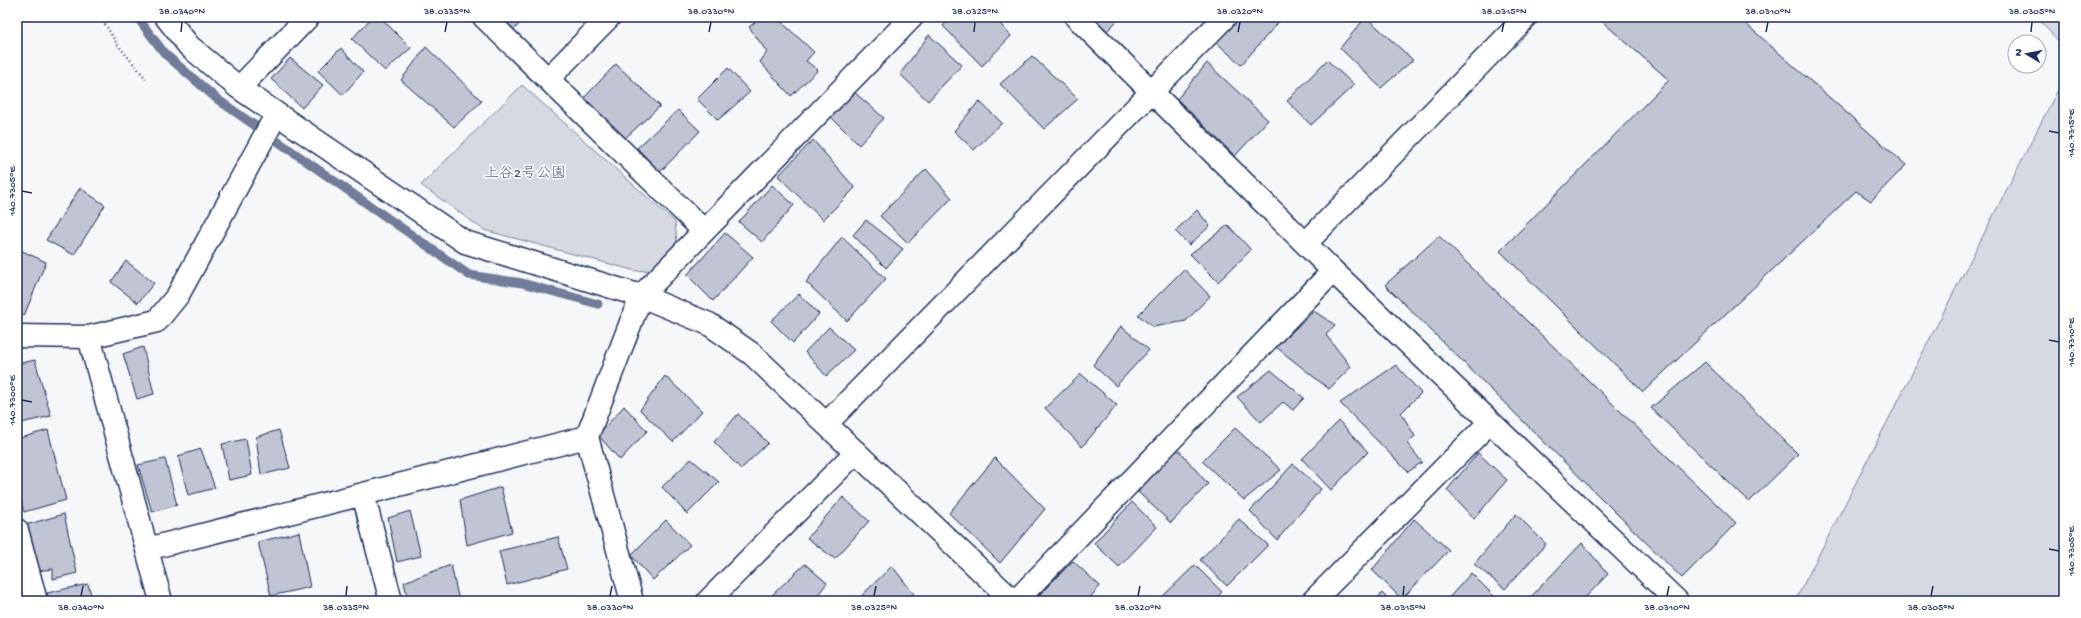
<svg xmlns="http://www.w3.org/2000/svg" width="2081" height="618" font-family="'Gochi Hand','Klee One',sans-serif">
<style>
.green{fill:#d6d9e2;stroke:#7884a0}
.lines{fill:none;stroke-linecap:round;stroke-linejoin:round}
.stream{stroke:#707c99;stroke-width:9}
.building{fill:#c0c4d3;stroke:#1b2f5e}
.minor-casing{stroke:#1b2f5e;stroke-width:25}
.path{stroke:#1b2f5e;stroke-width:2.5;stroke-dasharray:1 3;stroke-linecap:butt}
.minor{stroke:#fff;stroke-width:22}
.ticks{fill:none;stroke:#1b2f5e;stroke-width:1.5}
.labels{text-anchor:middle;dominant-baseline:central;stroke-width:3;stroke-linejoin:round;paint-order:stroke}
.park-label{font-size:15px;fill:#4a5a7f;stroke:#fff}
.neatline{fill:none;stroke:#1b2f5e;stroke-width:1.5}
.ticks-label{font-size:10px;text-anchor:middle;fill:#1b2f5e}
</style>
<rect width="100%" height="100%" fill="#f6f7f9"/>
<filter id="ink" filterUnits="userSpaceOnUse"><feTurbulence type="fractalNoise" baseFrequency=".025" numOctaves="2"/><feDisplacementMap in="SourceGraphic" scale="8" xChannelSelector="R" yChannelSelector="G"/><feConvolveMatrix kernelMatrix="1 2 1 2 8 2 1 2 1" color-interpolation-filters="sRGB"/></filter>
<g filter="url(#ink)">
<path class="green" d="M2036,17H2064V47Z
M2064,78V601H1795Z
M522,85L675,222L677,242L650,270L636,271L484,230L421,185Z"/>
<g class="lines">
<path class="stream" d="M137,17L165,54L217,99L469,275L522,283L598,304"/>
</g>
<path class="building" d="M372,17H380L411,48L385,71L352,39Z
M502,17H525L514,30Z
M761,17H776L814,52L806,61L818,70L791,96L760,62L767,52L749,27Z
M951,17H994L1011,36L982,66L943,26Z
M1093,17H1121L1107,31Z
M1239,17H1283L1241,65L1216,42Z
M1366,17L1413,60L1381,88L1340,48Z
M1597,17H1738L1906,165L1871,201L1856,191L1643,392L1500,251L1669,80Z
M929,35L962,65L928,101L900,74Z
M426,47L482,101L454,127L401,80Z
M341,48L363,72L343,95L318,71Z
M1032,56L1078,99L1044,129L1000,84Z
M290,58L323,85L302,108L271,79Z
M1327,60L1354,85L1311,125L1287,101Z
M1207,63L1268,120L1235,156L1177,99Z
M616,64L660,106L622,141L583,99Z
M728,68L750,92L718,120L697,99Z
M853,91L884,118L859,145L830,116Z
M979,101L1002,123L974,150L954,131Z
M678,110L700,131L660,172L637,148Z
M813,140L855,188L823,220L778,176Z
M926,169L952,198L908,243L880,216Z
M772,185L794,205L762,242L739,222Z
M80,188L105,205L74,255L46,240Z
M1197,210L1210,226L1189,245L1175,231Z
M866,220L903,249L886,268L853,235Z
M1228,225L1251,250L1218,282L1190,254Z
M725,233L753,257L713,301L687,275Z
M1439,236L1736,523L1682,578L1385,285Z
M842,237L886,279L847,321L806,282Z
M18,249L46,262L24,316L17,312Z
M126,261L154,283L138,303L111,282Z
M1184,269L1210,296L1186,321L1153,327L1138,315Z
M799,294L819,314L793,343L771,321Z
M1314,311L1335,325L1326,335L1351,367L1329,389L1276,347Z
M1121,326L1149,350L1116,386L1093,365Z
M829,327L854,350L826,376L805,352Z
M143,347L154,394L137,399L123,354Z
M35,360L51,416L17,424V364Z
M1705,362L1798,454L1749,502L1651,408Z
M1396,365L1421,393L1401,413L1415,436L1407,443L1422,462L1408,472L1340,403Z
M1271,370L1304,398L1293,410L1283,402L1261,422L1237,397Z
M1081,374L1117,405L1082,447L1045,408Z
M665,376L702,411L673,442L640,410Z
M624,406L647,431L620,460L598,435Z
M738,414L768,443L741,469L714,442Z
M1339,421L1368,452L1331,490L1302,459Z
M1235,428L1281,470L1244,500L1202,461Z
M48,430L66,500L24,512L17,485V439Z
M279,430L290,468L261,475L256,437Z
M246,439L252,475L229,480L222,444Z
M1176,447L1208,484L1171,523L1138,492Z
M201,449L215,488L188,495L178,456Z
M1478,453L1507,480L1474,519L1447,490Z
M995,458L1045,509L1000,563L949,513Z
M165,459L177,505L152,512L138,465Z
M691,459L719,482L687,514L662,487Z
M1293,464L1321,489L1277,540L1250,511Z
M501,487L512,532L467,545L460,500Z
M843,497L869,521L835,559L807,538Z
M1132,502L1157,527L1119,567L1094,543Z
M410,511L421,556L397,562L388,518Z
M64,514L77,573L53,579V569L37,571L22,526Z
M1516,514L1546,544L1505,589L1474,564Z
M1239,519L1268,545L1227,586L1200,560Z
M1414,519L1449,550L1402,599L1372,570Z
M666,520L690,545L653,580L631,555Z
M299,532L310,587L271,596L258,542Z
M558,537L567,569L507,585L499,551Z
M1582,543L1608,574L1582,601H1527Z
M1073,561L1100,586L1087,601H1046L1039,595Z
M805,564L827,583L813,601H781L773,594Z
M451,565L459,601H408L404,582Z
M1195,565L1222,592L1213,601H1158Z
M892,566L914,594L906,601H856Z
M1471,573L1499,601H1448L1447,600Z
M88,584L93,601H49L47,593Z
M1382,593L1390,601H1375Z"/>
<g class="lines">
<g class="minor-casing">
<path id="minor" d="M166,17L189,46L239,88L465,242L641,296L709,324L752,354L1013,601
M484,17L703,230
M1076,17L1333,271L1677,601
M548,79L609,17
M239,88L308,17
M1306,243L1526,17
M17,336L89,337
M826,424L1225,17
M363,494L391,601
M17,530L36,601
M147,549L587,437
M161,601L89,337L157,321L178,295L276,115
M632,601L587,437L641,296L912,17
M708,601L856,452
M1016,601L1333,271
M1313,601L1490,422"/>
</g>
<path class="path" d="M101,17L117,44L147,80"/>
<use href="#minor" class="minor"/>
</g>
</g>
<path class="ticks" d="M181,32L182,22M445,32L447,22M709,32L711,22M974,32L975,22M1238,32L1240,22M1502,32L1504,22M1766,32L1768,22M2031,32L2032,22M2049,131L2059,133M22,191L32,193M2049,340L2059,342M22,400L32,402M2049,549L2059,551M81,596L83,586M346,596L347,586M610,596L612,586M874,596L876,586M1138,596L1140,586M1403,596L1404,586M1667,596L1669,586M1931,596L1933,586"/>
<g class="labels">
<g class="park-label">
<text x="525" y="174">上谷2号公園</text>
</g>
</g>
<rect width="2081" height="618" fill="none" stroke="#fff" stroke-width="44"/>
<g transform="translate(2027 54) rotate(280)"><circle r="19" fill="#ffffff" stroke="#a4acbf"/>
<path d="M0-3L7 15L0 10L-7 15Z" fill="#1b2f5e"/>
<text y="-6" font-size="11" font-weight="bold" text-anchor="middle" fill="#1b2f5e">N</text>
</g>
<rect x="22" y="22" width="2037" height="574" class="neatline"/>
<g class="ticks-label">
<text x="182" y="14">38.0340°N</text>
<text x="447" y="14">38.0335°N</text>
<text x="711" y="14">38.0330°N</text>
<text x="975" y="14">38.0325°N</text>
<text x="1240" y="14">38.0320°N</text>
<text x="1504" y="14">38.0315°N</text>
<text x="1768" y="14">38.0310°N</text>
<text x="2032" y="14">38.0305°N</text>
<text transform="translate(2070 133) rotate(-90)" y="4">140.7315°E</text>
<text transform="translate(11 191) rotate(-90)" y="4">140.7305°E</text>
<text transform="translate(2070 342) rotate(-90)" y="4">140.7310°E</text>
<text transform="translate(11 400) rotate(-90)" y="4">140.7300°E</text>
<text transform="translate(2070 551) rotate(-90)" y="4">140.7305°E</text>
<text x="81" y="610">38.0340°N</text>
<text x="346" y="610">38.0335°N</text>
<text x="610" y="610">38.0330°N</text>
<text x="874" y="610">38.0325°N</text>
<text x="1138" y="610">38.0320°N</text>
<text x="1403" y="610">38.0315°N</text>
<text x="1667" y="610">38.0310°N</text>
<text x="1931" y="610">38.0305°N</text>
</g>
</svg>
